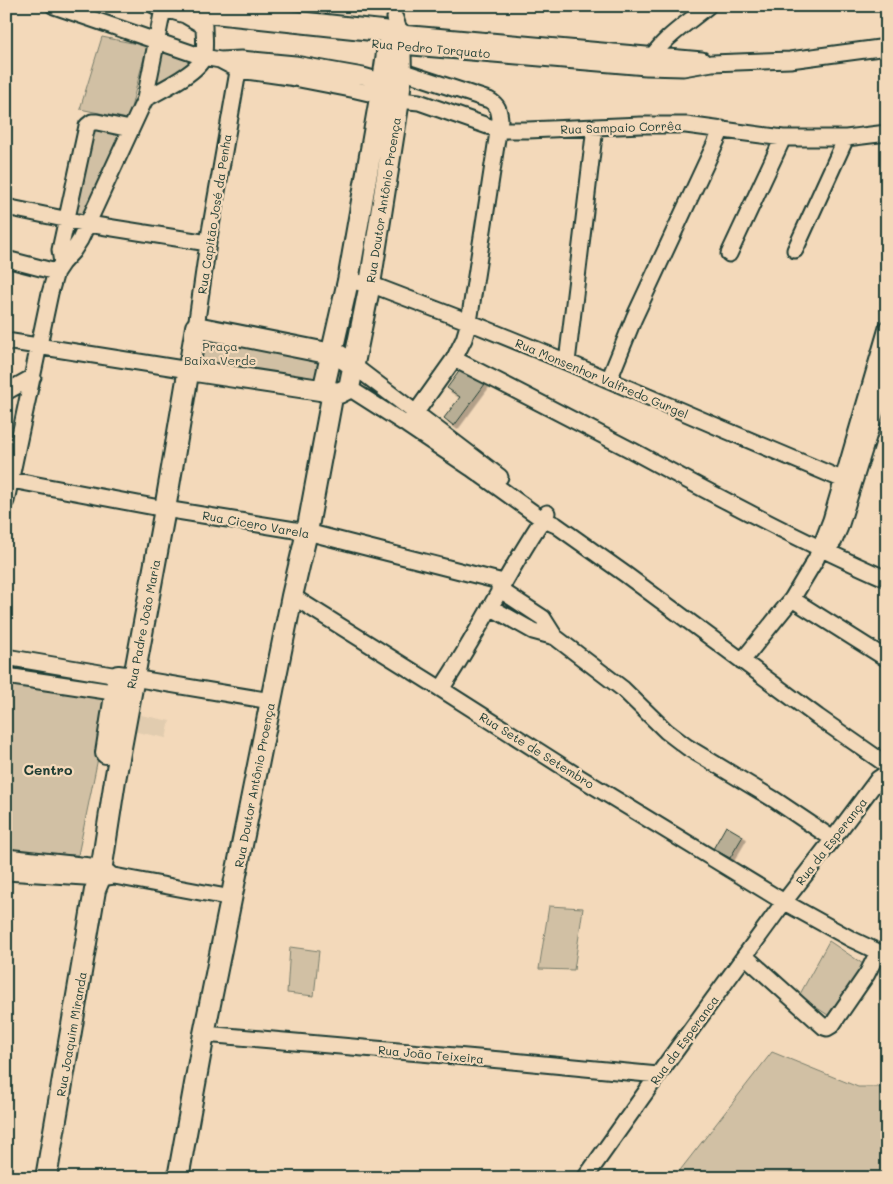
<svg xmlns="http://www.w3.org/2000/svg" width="893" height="1184" font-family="Mali,sans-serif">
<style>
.built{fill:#e1ccaf}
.green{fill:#d1c0a4;stroke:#787e6c}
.building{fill:#b8ae95;stroke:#1f3d34;filter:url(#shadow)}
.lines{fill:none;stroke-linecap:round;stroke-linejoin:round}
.minor-casing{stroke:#1f3d34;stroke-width:19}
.major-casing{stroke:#1f3d34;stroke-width:24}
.minor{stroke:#f3d9ba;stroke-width:15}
.major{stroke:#f3d9ba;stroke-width:20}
.labels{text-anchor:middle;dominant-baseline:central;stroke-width:4.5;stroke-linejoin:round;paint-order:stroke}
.street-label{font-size:12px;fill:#1f3d34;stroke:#f3d9ba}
.park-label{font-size:12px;fill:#314a3f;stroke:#f3d9ba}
.neighbourhood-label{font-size:14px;font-weight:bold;fill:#1f3d34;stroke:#f3d9ba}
</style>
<defs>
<filter id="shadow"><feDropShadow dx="3.5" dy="3.5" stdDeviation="0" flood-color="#0004"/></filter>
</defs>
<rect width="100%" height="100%" fill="#f3d9ba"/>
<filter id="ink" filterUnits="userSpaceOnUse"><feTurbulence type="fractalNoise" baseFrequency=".02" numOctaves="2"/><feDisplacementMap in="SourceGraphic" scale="10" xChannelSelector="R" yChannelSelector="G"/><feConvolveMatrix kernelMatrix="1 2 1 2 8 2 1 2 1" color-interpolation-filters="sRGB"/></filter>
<g filter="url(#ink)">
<path class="built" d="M136,714L170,721L166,738L132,731Z"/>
<path class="green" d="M102,37L147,46L128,119L80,109Z
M163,51L195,63L171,76L155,87Z
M92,125L122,132L82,219L70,217Z
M206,336L323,356L317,384L200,365Z
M8,682L110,700L78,855L6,852V683Z
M549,906L583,908L574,970L539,969Z
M829,941L866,966L831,1017L799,996Z
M290,947L319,951L314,996L287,993Z
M772,1052L858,1087H887V1178H674Z"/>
<path class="building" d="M291,6H308V11L291,10Z
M463,366L488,380L454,426L444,418L460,397L447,388Z
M726,826L743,836L730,858L713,849Z"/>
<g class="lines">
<g class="minor-casing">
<path id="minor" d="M54,6L203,57L220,60L241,59L295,64L363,76L391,84
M395,18L400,33L702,60
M401,46L646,67L683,68L712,63L790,60L887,47
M220,60L239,70L289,77L356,90L399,100L419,102L499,130H528L641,125H686L783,138H846L887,133
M649,62C662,38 688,23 708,6
M401,71L489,100C498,105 499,110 500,119L469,322L464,339L454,359L407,425
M145,99C159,91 198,73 203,58C206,48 204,36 204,26L185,15L155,6
M6,207L88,224L208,243
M795,250L846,138
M729,254L783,138
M6,259L56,272
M62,263L60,250L87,126L92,122H97L130,129
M348,281L370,284L469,322L567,362L723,429L853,484
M196,327L208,243L240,60
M6,341L189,370
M454,359C514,389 573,420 633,451C716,496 800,541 887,579
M567,362L595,127
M354,366L500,477
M609,380L634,318L722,129
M349,388L407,425L471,468L542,519L556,525L625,574L818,717L887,765
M6,392L33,377
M6,479L165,509L307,532L503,582
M6,501L50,293L56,272L62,263L73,251L80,240L145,99L163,9
M827,550L834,541L840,527L887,376
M499,589L543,618L555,637L623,689L666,731L687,747L775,800L833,839
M292,596L441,689L579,777L784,902L851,939L887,956
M792,599L887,659
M490,607L533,631L555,637
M6,657L118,676
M742,661L792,599L816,559L831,520L887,328
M6,676L126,694
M133,678L271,701
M441,689C480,632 508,569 547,513
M6,857L90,866L101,868L109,873
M6,872L100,878L114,876L232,898
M745,956L815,1019L824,1027L827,1028L832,1025L867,974L878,952
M204,1034L512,1061L658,1075
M585,1178L658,1075L784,902L833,839L878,779L887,773"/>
</g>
<g class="major-casing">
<path id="major" d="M189,370L333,392L339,393L349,388L370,284L399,100L401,75L400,33L205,12
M323,391L348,281L383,81L390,32
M106,753L118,676L133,678
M46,1178L95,890L100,878L115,780L165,509L196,327L332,354L340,356L354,366
M178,1178L204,1034L292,596L307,532L333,392"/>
</g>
<use href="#minor" class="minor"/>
<use href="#major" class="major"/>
</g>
</g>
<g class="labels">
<g class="street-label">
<text transform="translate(431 48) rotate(5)">Rua Pedro Torquato</text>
<text transform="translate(621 127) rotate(-2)">Rua Sampaio Corrêa</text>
<text transform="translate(383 200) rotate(-81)">Rua Doutor Antônio Proença</text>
<text transform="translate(214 214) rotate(-81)">Rua Capitão José da Penha</text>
<text transform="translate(602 378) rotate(23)">Rua Monsenhor Valfredo Gurgel</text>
<text transform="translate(256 524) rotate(10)">Rua Cicero Varela</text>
<text transform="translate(143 624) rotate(-79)">Rua Padre João Maria</text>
<text transform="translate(537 750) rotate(32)">Rua Sete de Setembro</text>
<text transform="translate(254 785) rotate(-79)">Rua Doutor Antônio Proença</text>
<text transform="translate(831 841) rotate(-52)">Rua da Esperança</text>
<text transform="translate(71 1034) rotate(-80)">Rua Joaquim Miranda</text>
<text transform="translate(684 1040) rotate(-54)">Rua da Esperanca</text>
<text transform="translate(431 1054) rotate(5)">Rua João Teixeira</text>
</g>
<g class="park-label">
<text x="220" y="346">Praça<tspan x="220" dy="14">Baixa Verde</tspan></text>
</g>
<g class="neighbourhood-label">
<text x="48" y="769">Centro</text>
</g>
</g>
<rect width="893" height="1184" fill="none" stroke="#f3d9ba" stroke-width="25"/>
<rect x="12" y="12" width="868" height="1159" fill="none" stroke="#1f3d34" stroke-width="2" filter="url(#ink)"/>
</svg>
